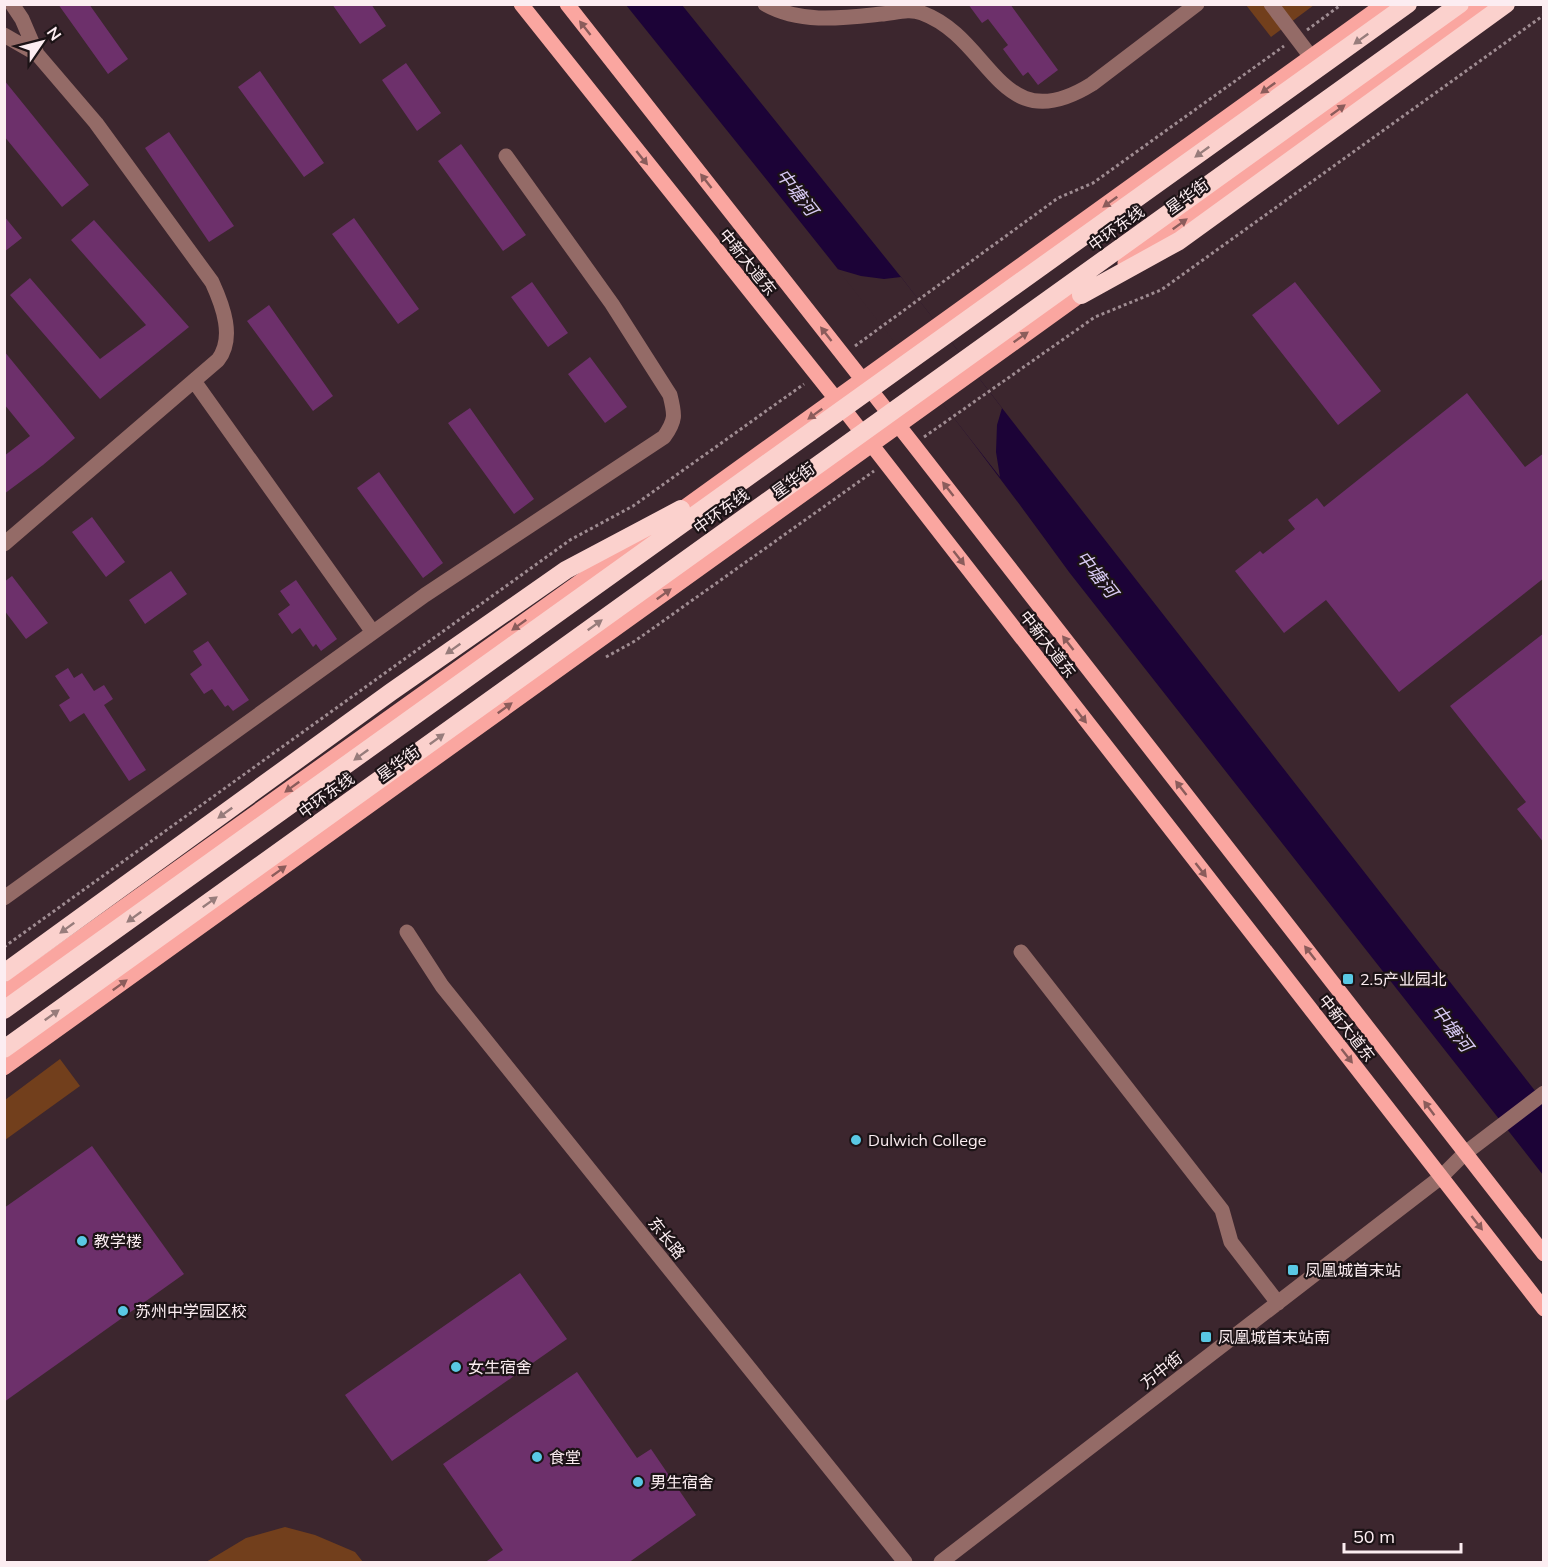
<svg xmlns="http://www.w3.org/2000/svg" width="1548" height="1567" font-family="Mulish,'Noto Sans SC',sans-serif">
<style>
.green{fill:#723f1c}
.water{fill:#1c0337}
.pier{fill:#3c262e}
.building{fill:#6d306b}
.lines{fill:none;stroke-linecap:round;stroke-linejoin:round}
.path{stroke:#9f8c92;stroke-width:3;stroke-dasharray:3 3;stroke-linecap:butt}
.minor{stroke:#946b67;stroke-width:15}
.major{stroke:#faa6a0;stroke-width:15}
.highway{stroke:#fbd1cd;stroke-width:18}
.oneway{fill:#8b5c5b}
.oneway2{fill:#977c7b}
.poi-dot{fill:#59c8e4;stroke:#1c1316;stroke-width:2}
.labels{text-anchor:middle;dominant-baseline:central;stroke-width:4.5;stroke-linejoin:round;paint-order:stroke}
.street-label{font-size:16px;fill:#fcedf1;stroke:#1c1316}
.poi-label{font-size:16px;fill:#fcedf1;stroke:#1c1316;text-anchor:start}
.water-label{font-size:18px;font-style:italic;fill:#d9cbf5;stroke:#1c1316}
</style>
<rect width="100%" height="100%" fill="#3c262e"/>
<path class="green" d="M1246,5H1314L1271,37Z
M60,1059L80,1086L5,1140V1100Z
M285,1527L315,1535L355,1552L363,1562H206L246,1538Z"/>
<path class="water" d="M626,5H682L901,277L1002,408L1543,1101V1175L1069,572C928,377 776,192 626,5Z"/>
<path class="pier" d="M837,269L861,276L884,279L901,277L919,300L1002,408L997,425L996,452L1000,477Z"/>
<path class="building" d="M58,4H89L128,59L108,74Z
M332,4H371L386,26L360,44Z
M968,4H1010L1058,70L1038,85L1028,72L1023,76L1003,49L1008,45L988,19L982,23Z
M406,63L441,113L417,131L382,80Z
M260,71L324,163L304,177L238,87Z
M4,80L89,185L62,207L4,136Z
M169,132L234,226L209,242L145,148Z
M461,144L526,235L503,251L438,161Z
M4,216L22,238L4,252Z
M354,218L419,309L398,324L332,234Z
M94,220L189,327L100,399L10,295L30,278L100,359L146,325L71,240Z
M532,282L568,333L548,347L511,297Z
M1295,282L1381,391L1338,425L1252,315Z
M269,305L333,396L313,411L247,321Z
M4,351L75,438L43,465L4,494V456L30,436L4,404Z
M590,357L627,407L605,423L568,374Z
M1467,393L1525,467L1544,453V578L1399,692L1326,600L1284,633L1235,571L1260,551L1263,554L1295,529L1288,520L1317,498L1324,507Z
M470,408L534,499L514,514L448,423Z
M379,472L443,563L423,578L357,488Z
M92,517L125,562L106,577L72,532Z
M171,571L187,594L145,624L129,600Z
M12,576L48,623L26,639L4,610V582Z
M296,580L337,639L321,651L316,644L313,647L300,628L292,634L278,614L290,605L280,591Z
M1544,633V843L1517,809L1526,802L1450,706Z
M208,641L249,700L233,711L228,705L225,707L212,689L204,694L190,674L202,665L193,651Z
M68,668L74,678L82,673L94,691L104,685L113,699L104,705L146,770L129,781L84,713L70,722L59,705L70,698L55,676Z
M92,1146L184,1274L4,1402V1208Z
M520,1273L567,1339L392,1461L345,1395Z
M577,1372L637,1458L651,1449L696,1515L628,1563H484L503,1550L443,1464Z"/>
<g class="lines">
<path class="path" d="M1307,30L1342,4
M855,346L1058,198L1093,183L1284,46
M924,437L1095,317L1161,290L1544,15
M606,657L635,641L874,471
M4,947L570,540L633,506L804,384"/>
<path class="minor" d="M765,4C800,24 843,18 881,14C895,13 909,8 922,13C993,39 999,142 1092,84L1197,4
M1271,4L1311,57
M4,35L37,54
M194,381L372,631
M4,544L218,360C235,338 223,306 212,282L96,123L37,54L22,19L12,4
M4,898L425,595L664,437C676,420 675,415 670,395L612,304L506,156
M407,932L442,986L905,1562
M1021,952L1222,1210L1231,1242L1278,1303
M941,1562L1441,1177L1464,1154L1544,1093"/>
<path class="major" d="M521,4L836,399L1544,1309
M567,4L913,444L1544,1254
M1125,263L1484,4
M672,516L1384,4
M4,992L645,535
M4,1068L1089,289"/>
<path class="highway" d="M1081,295L1179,241L1506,4
M4,973L391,692L566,570L681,509
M4,1010L1408,4
M4,1049L1460,4"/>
</g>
<defs><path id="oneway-solid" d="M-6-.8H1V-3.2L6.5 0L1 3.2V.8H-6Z" transform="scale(1.5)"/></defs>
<g class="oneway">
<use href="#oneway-solid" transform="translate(585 28) rotate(-128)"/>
<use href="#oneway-solid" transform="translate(1268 88) rotate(144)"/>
<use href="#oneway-solid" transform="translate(1338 110) rotate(-36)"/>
<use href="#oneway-solid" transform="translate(642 158) rotate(51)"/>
<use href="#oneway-solid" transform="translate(706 181) rotate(-128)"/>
<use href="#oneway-solid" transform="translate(1110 202) rotate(144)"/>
<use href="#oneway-solid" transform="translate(1180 224) rotate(-36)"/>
<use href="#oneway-solid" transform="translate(826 334) rotate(-128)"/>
<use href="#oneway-solid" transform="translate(1021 337) rotate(-35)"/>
<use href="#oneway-solid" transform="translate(815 414) rotate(144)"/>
<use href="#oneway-solid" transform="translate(948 489) rotate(-128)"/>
<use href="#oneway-solid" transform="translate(959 558) rotate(52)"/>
<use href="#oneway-solid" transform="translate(664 594) rotate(-36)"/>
<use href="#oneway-solid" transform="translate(519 625) rotate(144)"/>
<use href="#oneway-solid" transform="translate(1068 643) rotate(-128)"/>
<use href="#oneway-solid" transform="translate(505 708) rotate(-36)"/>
<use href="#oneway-solid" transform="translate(1081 716) rotate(52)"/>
<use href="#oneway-solid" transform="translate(292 787) rotate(144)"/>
<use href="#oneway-solid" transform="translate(1181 788) rotate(-128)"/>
<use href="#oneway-solid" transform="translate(1201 870) rotate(52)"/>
<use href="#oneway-solid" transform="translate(279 871) rotate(-36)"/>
<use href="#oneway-solid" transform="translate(1310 953) rotate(-128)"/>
<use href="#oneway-solid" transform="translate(120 985) rotate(-36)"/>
<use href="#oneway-solid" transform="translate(1347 1056) rotate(52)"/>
<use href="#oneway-solid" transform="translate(1429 1108) rotate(-127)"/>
<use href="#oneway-solid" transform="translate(1477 1223) rotate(52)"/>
</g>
<g class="oneway2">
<use href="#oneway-solid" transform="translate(1361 39) rotate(144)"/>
<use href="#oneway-solid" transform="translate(1202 152) rotate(144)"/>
<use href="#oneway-solid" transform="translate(595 625) rotate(-36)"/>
<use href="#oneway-solid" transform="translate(453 649) rotate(145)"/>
<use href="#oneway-solid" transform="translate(437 739) rotate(-36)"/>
<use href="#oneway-solid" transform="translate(361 755) rotate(144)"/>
<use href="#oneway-solid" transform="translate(225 813) rotate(144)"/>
<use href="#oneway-solid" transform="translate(210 902) rotate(-36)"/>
<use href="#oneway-solid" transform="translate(134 917) rotate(144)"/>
<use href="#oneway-solid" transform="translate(67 928) rotate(144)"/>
<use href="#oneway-solid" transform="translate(52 1015) rotate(-36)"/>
</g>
<g class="poi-dot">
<rect x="1342" y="973" width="12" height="12" rx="3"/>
<circle cx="856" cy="1140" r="6"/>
<circle cx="82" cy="1241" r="6"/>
<rect x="1287" y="1264" width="12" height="12" rx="3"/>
<circle cx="123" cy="1311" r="6"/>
<rect x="1200" y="1331" width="12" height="12" rx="3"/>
<circle cx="456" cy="1367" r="6"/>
<circle cx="537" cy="1457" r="6"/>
<circle cx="638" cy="1482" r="6"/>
</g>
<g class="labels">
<g class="street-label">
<text transform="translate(1187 196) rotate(-36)">星华街</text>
<text transform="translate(1116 228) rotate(-36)">中环东线</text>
<text transform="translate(748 262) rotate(51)">中新大道东</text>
<text transform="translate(793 480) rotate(-36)">星华街</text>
<text transform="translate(721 511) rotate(-36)">中环东线</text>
<text transform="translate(1048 644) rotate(52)">中新大道东</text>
<text transform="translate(398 763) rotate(-36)">星华街</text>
<text transform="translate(326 795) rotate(-36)">中环东线</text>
<text transform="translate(1347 1028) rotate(52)">中新大道东</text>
<text transform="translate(667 1238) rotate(51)">东长路</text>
<text transform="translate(1161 1370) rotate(-38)">方中街</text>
</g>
<g class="poi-label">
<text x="1360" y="979">2.5产业园北</text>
<text x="868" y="1140">Dulwich College</text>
<text x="94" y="1241">教学楼</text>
<text x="1305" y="1270">凤凰城首末站</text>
<text x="135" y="1311">苏州中学园区校</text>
<text x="1218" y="1337">凤凰城首末站南</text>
<text x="468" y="1367">女生宿舍</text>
<text x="549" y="1457">食堂</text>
<text x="650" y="1482">男生宿舍</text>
</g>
<g class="water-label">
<text transform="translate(797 192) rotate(52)">中塘河</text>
<text transform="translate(1097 574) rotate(52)">中塘河</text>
<text transform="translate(1452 1028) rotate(52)">中塘河</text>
</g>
</g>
<rect width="1548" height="1567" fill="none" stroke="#fcedf1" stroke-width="12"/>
<g transform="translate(42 42) rotate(55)" stroke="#1c1316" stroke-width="4.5" paint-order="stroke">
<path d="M0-4.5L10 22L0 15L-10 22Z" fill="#fcedf1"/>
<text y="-9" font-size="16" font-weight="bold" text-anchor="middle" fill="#fcedf1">N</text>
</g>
<path d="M1344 1543v9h117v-9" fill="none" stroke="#fcedf1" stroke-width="3"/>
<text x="1353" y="1543" font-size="18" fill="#fcedf1" stroke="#1c1316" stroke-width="4.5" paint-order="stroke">50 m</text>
</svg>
